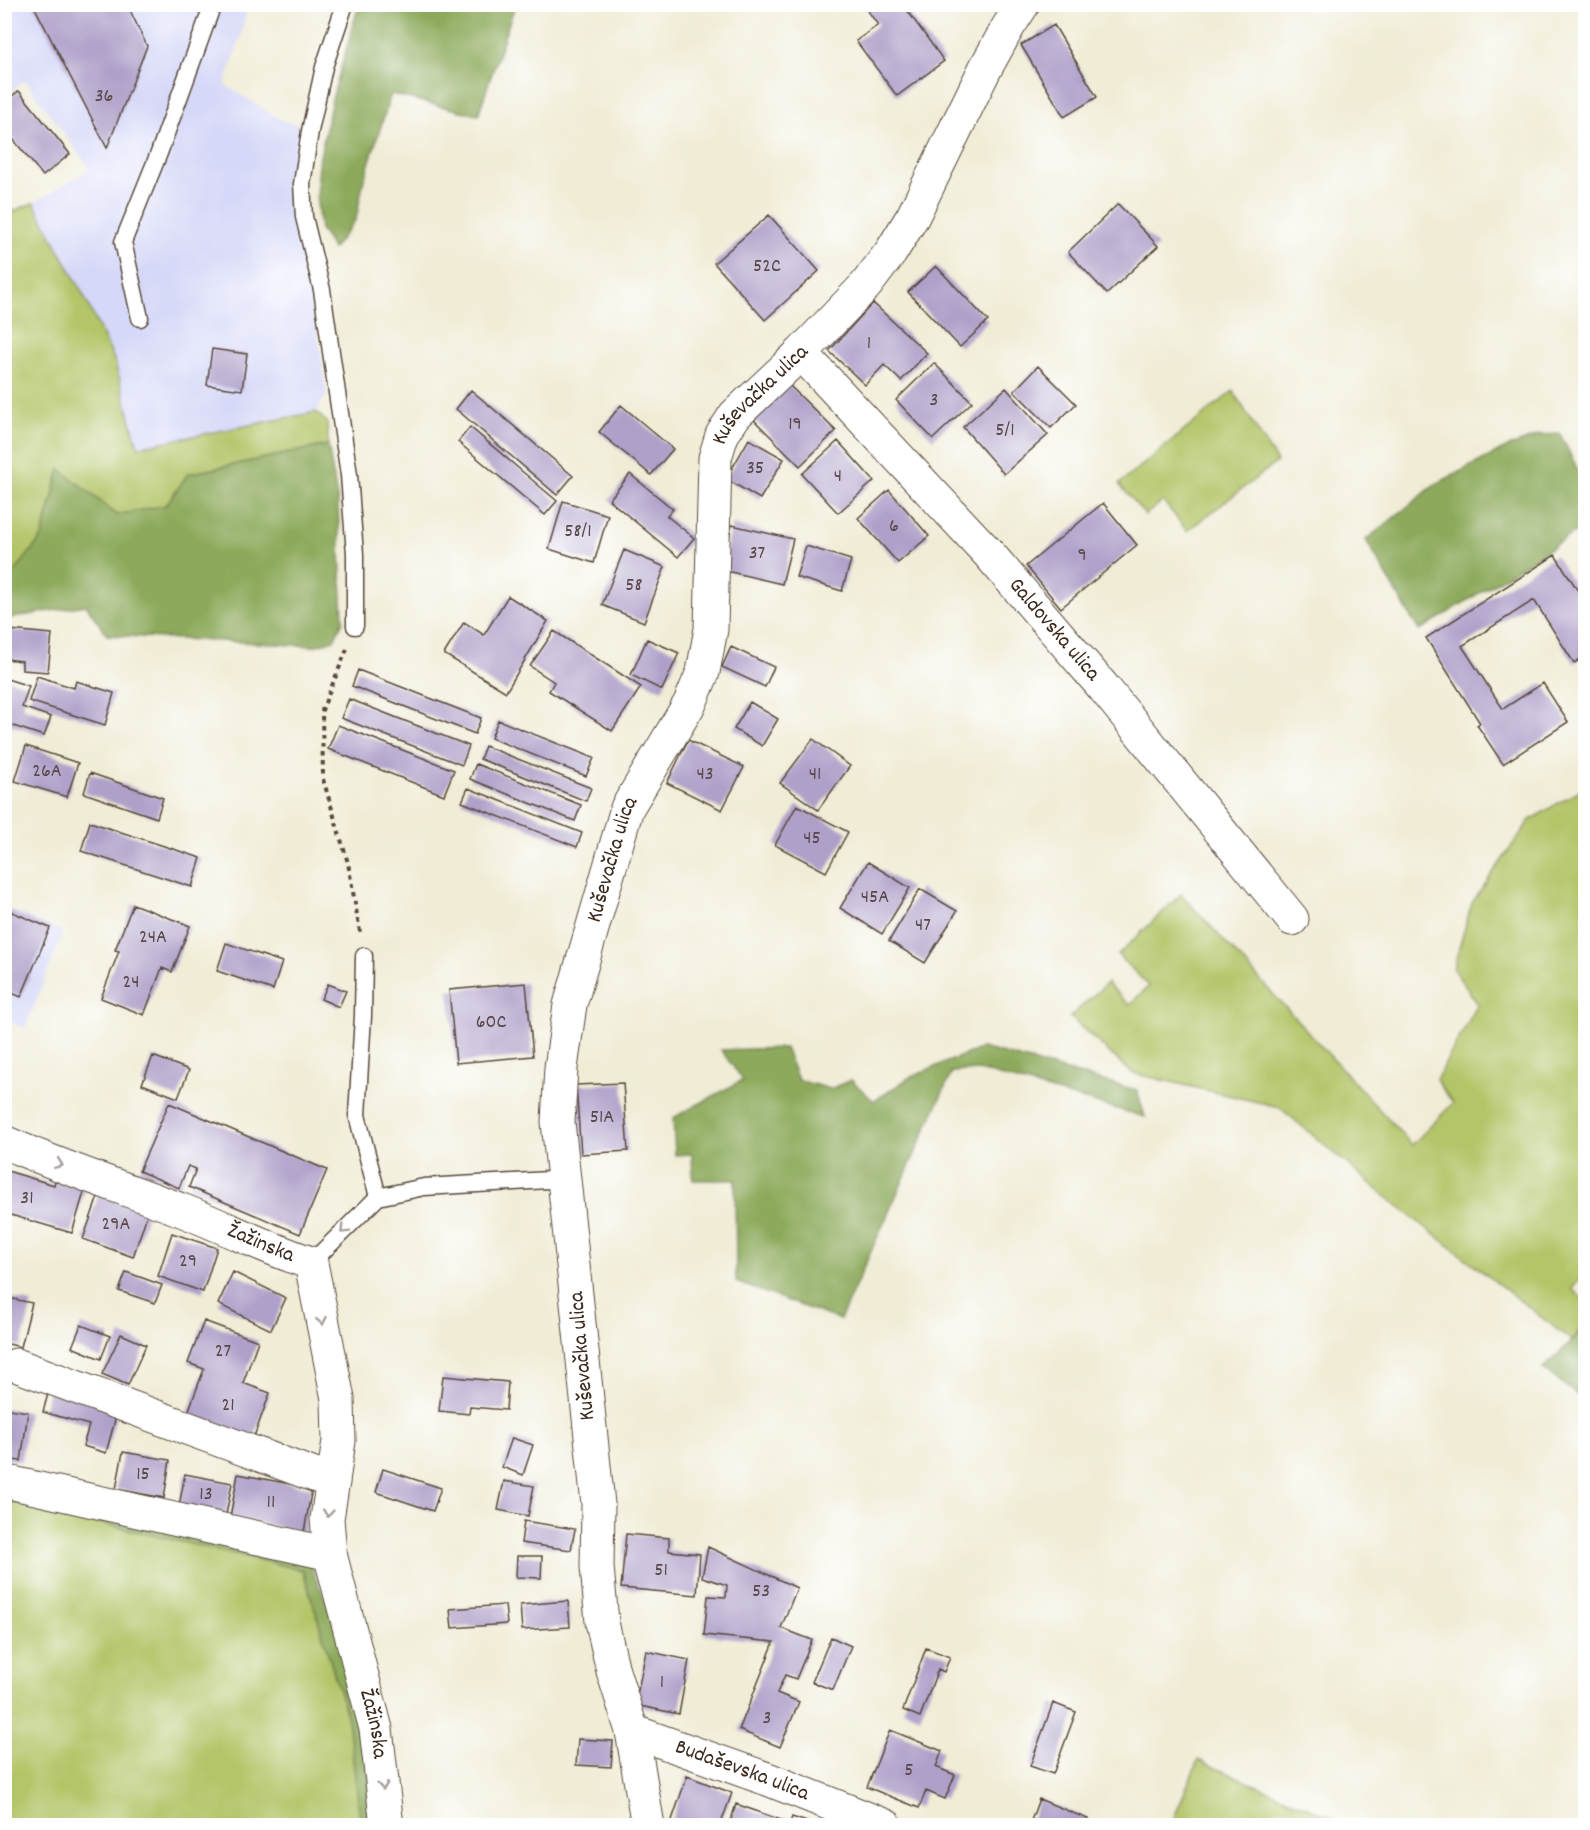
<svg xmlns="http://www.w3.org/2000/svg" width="1590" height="1830" font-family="Dekko,sans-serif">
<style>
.built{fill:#d6d8f8}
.green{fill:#b2c568;stroke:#767843;stroke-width:1.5}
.forest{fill:#8daa5c;stroke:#646a3d;stroke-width:1.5}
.building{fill:#afa0c9}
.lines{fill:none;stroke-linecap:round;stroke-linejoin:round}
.lane-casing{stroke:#56473a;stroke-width:19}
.street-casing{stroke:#56473a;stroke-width:35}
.path{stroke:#56473a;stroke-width:4;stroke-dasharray:4.5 4.5;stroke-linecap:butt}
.lane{stroke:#fff;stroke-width:16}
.street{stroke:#fff;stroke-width:33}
.oneway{stroke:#a79f9a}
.labels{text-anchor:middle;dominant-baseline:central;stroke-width:4.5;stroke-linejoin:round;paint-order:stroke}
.number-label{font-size:20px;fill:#584849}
.street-label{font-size:22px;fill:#3b2a1e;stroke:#fff}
</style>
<rect width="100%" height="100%" fill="#fff"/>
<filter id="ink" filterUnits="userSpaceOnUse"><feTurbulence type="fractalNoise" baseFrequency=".0167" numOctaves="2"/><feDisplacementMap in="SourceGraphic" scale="12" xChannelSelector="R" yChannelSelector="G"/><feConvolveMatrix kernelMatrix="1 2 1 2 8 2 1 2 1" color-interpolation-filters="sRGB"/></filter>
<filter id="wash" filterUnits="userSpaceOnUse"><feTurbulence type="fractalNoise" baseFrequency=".008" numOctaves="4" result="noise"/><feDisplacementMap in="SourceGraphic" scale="24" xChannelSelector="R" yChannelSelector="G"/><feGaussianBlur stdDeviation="1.35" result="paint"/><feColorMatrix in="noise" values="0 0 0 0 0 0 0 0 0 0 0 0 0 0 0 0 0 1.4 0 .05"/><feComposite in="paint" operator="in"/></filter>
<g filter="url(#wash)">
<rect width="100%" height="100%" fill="#f0ecd6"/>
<path class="built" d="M5,5H248L241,36L225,85L281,120L303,126L297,200L327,394L316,412L138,447L114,359L82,292L34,203L90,169L25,80L5,97Z
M4,907L63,932L25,1029L5,1019Z"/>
<path class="green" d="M34,203L82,292L114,359L138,447L316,412L327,422L328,445L188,474L166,505L117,515L60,469L42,537L5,585L10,618L5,619V214Z
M1233,391L1277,462L1187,531L1163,501L1145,515L1119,484Z
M1585,787L1586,1271L1572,1289L1585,1301V1323L1572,1341L1389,1199L1279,1107L1132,1073L1070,1017L1107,983L1129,1005L1149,986L1118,955L1181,894L1412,1145L1453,1103L1436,1080L1478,1004L1453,969L1472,903L1530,820Z
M5,1501L303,1570L348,1719L361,1825L5,1826Z
M1198,1760L1332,1818L1329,1825H1171Z"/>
<path class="forest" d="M359,5H515L478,115L391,94L363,183L356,219L333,249L320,229L317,202L319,161L332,99Z
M1560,434L1585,484V526L1419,631L1366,540L1436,484L1506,448L1540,435Z
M328,445L338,503L343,621L334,640L314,646L107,635L86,605L10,618L5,585L42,537L60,469L117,515L166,505L188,474Z
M785,1048L798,1080L830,1089L851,1080L874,1101L912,1076L982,1048L1137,1090L1145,1117L978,1070L952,1072L840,1320L736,1282L735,1180H693L692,1154L675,1155L673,1118L743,1080L721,1050Z
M1585,1323V1401L1543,1369L1572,1341Z
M5,1490L308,1559L335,1622L356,1689L376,1825H361L348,1719L303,1570L5,1501Z"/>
<g id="blocks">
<path class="building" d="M33,4H127L147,46L107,148Z
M863,4H906L904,6L944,61L897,96L856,41L878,25Z
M1054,25L1097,97L1064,117L1021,45Z
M19,91L70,154L43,176L4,128V102Z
M1118,204L1158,246L1107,294L1068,252Z
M769,215L819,271L765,320L714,263Z
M936,266L988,321L960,347L908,292Z
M873,303L927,353L901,381L884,365L865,385L829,351Z
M212,349L247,354L242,390L207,385Z
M934,363L972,402L933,439L896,400Z
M1038,366L1076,404L1051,428L1014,391Z
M789,385L836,431L800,466L754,420Z
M1006,388L1048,435L1004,474L963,427Z
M471,390L573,476L557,495L456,409Z
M621,405L673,449L651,475L599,432Z
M470,427L557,501L545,515L458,442Z
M749,439L784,459L760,499L726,479Z
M838,441L874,481L838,513L802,474Z
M630,474L673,509L667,516L694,538L678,557L609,500Z
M889,490L929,536L898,563L858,518Z
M563,501L608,515L594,563L549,549Z
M1103,503L1137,545L1061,608L1026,566Z
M732,525L793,539L782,584L722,570Z
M806,546L851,560L842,591L796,577Z
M624,550L665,567L644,622L602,605Z
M1555,555L1586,603V656L1574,663L1534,600L1462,646L1503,709L1543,683L1568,722L1503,764L1477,725L1480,723L1426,638Z
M508,596L548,621L506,692L444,654L464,622L484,635Z
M9,630L52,634L48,672L22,670V661L6,659Z
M554,631L641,687L612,731L549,691L554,682L530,666Z
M647,639L679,653L662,690L631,675Z
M731,647L774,667L765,687L722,667Z
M358,670L481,718L475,734L352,686Z
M37,676L74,688L76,681L114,693L105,725L29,701Z
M4,678L29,686L22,707L51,717L44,736L4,723Z
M349,699L469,746L462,765L341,718Z
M750,702L778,719L762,746L734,729Z
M498,720L594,758L586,776L491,738Z
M338,725L454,770L444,795L328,749Z
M813,739L850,766L818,810L780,783Z
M688,740L744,767L722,810L667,783Z
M26,746L78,763L67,797L15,781Z
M485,746L591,788L586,801L480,759Z
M476,764L581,805L575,821L470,779Z
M90,773L163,798L157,818L84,793Z
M468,788L582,833L577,847L462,802Z
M797,805L848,832L826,872L775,845Z
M90,822L201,858L192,887L81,851Z
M868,862L910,888L882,934L840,908Z
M920,889L957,911L925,963L889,941Z
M133,904L190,926L172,972L162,968L144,1015L101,998L119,951L115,950Z
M5,909L50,928L21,997L5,990Z
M226,943L282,962L273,990L217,971Z
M526,983L533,1056L456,1063L449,990Z
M328,984L346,991L339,1007L321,999Z
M153,1056L189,1070L178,1098L142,1084Z
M623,1083L628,1151L581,1154L576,1085Z
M169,1103L327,1170L300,1234L189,1187L196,1169L188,1166L179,1188L139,1171Z
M4,1170L54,1185L55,1180L85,1189L72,1233L4,1213Z
M99,1194L148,1212L133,1257L83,1239Z
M172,1233L217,1248L203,1292L158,1276Z
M126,1272L162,1285L155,1303L119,1291Z
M233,1272L286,1298L271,1330L218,1304Z
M4,1297L32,1303L21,1347L4,1343Z
M204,1321L258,1341L243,1383L270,1393L252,1442L186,1418L204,1369L188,1363Z
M81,1325L110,1336L101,1359L72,1347Z
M121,1334L146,1345L128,1385L102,1374Z
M443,1376L508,1382L506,1410L470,1407L469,1414L439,1411Z
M49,1390L118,1409L106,1453L83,1446L89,1425L43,1412Z
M4,1408L28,1412L21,1461L4,1459Z
M512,1438L533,1445L523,1475L502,1467Z
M123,1452L170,1460L164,1498L116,1489Z
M383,1469L441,1488L433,1511L376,1492Z
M185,1474L232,1483L226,1515L179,1506Z
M238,1474L312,1488L304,1532L230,1517Z
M504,1481L534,1486L528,1516L498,1510Z
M524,1521L575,1529L571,1550L521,1543Z
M626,1534L669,1538V1551L700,1554L697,1595L621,1588Z
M708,1547L797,1588L781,1628L812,1640L796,1679L785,1675L777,1693L799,1702L780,1747L739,1730L774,1642L704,1635L708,1596L726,1597L727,1585L702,1577Z
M517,1556H542L541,1578L516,1577Z
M568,1601L570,1627L522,1630L520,1605Z
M505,1605L507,1624L452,1628L450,1609Z
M831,1637L851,1646L833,1690L812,1682Z
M926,1648L950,1657L944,1672L938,1669L920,1717L903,1710Z
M646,1651L689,1660L679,1714L635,1705Z
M1053,1703L1076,1712L1053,1774L1030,1766Z
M890,1730L942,1751L936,1767L955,1775L945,1799L926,1791L919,1808L867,1787Z
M578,1739L613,1741L611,1767L576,1765Z
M687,1776L732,1793L720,1826H670Z
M1039,1799L1088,1819L1086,1822L1095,1826H1029Z
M736,1804L784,1821L783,1826H729Z
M792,1817L816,1825V1826H789Z"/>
</g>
</g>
<g filter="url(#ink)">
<use href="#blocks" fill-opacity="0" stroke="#56473a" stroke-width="1.5"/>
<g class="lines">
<g class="lane-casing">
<path id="lane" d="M345,4L324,67L310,131L302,184L304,217L322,290L349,475L355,554V626
M140,318L123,242L159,153L213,4
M364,956L363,1016L357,1115L378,1197
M311,1263L378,1197L424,1187L566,1179"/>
</g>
<g class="street-casing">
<g id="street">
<path id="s1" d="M801,353L989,554L1104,688L1292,919"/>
<path id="s2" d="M4,1142C63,1168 124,1188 184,1211C227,1228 268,1249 311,1263L338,1399L339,1441L327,1519L330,1554L376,1729L387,1826"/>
<path d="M16,1365L333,1482"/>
<path d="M4,1481L330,1554"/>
<path id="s3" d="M632,1731L770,1780L886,1826"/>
<path id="s4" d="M648,1826L632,1731L613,1671L602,1622L597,1567L598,1504L558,1122L561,1068L570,1005L627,808L690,703L703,672L711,629L715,458L722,435L735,415L801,353L866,285L891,252L913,216L985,69L1008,27L1023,4"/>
</g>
</g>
<path class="path" d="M347,649L322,710L323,779L348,863L360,932"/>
<use href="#lane" class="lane"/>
<use href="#street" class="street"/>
</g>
<defs><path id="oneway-chevron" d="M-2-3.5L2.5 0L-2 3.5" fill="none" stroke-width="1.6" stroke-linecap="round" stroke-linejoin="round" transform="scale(1.5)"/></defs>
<g class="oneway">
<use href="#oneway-chevron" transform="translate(59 1164) rotate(21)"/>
<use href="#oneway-chevron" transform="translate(344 1230) rotate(135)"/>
<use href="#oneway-chevron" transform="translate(322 1321) rotate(79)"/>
<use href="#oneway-chevron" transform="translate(328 1513) rotate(96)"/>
<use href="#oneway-chevron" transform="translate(383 1786) rotate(83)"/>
</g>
</g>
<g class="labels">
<g class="number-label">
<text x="104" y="97">36</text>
<text x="767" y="267">52C</text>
<text x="869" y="344">1</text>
<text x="934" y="401">3</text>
<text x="795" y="425">19</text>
<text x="1005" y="431">5/1</text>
<text x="755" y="469">35</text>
<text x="838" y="477">4</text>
<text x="894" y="527">6</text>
<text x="578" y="532">58/1</text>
<text x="757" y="554">37</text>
<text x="1082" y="556">9</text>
<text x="634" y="586">58</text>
<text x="47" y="772">26A</text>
<text x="705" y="775">43</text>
<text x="815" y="775">41</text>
<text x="812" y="839">45</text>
<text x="875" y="898">45A</text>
<text x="923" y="926">47</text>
<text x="153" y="938">24A</text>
<text x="131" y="983">24</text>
<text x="491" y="1023">60C</text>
<text x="602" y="1118">51A</text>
<text x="27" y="1199">31</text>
<text x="116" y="1225">29A</text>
<text x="188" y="1262">29</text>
<text x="223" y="1352">27</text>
<text x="228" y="1406">21</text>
<text x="143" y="1475">15</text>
<text x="206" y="1495">13</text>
<text x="271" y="1503">11</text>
<text x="661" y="1571">51</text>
<text x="761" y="1592">53</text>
<text x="662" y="1683">1</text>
<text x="767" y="1719">3</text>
<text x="909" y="1771">5</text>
</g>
<g class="street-label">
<text stroke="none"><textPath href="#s4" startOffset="1485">Kuševačka ulica</textPath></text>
<text stroke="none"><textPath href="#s1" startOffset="375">Galdovska ulica</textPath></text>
<text stroke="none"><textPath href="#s4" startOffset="981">Kuševačka ulica</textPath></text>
<text stroke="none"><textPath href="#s2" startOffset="276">Žažinska</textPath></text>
<text transform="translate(583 1356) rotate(-95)">Kuševačka ulica</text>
<text stroke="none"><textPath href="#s2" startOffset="800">Žažinska</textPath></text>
<text stroke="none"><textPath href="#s3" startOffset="117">Budaševska ulica</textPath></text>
</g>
</g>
<rect width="1590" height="1830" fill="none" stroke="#fff" stroke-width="24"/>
</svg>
